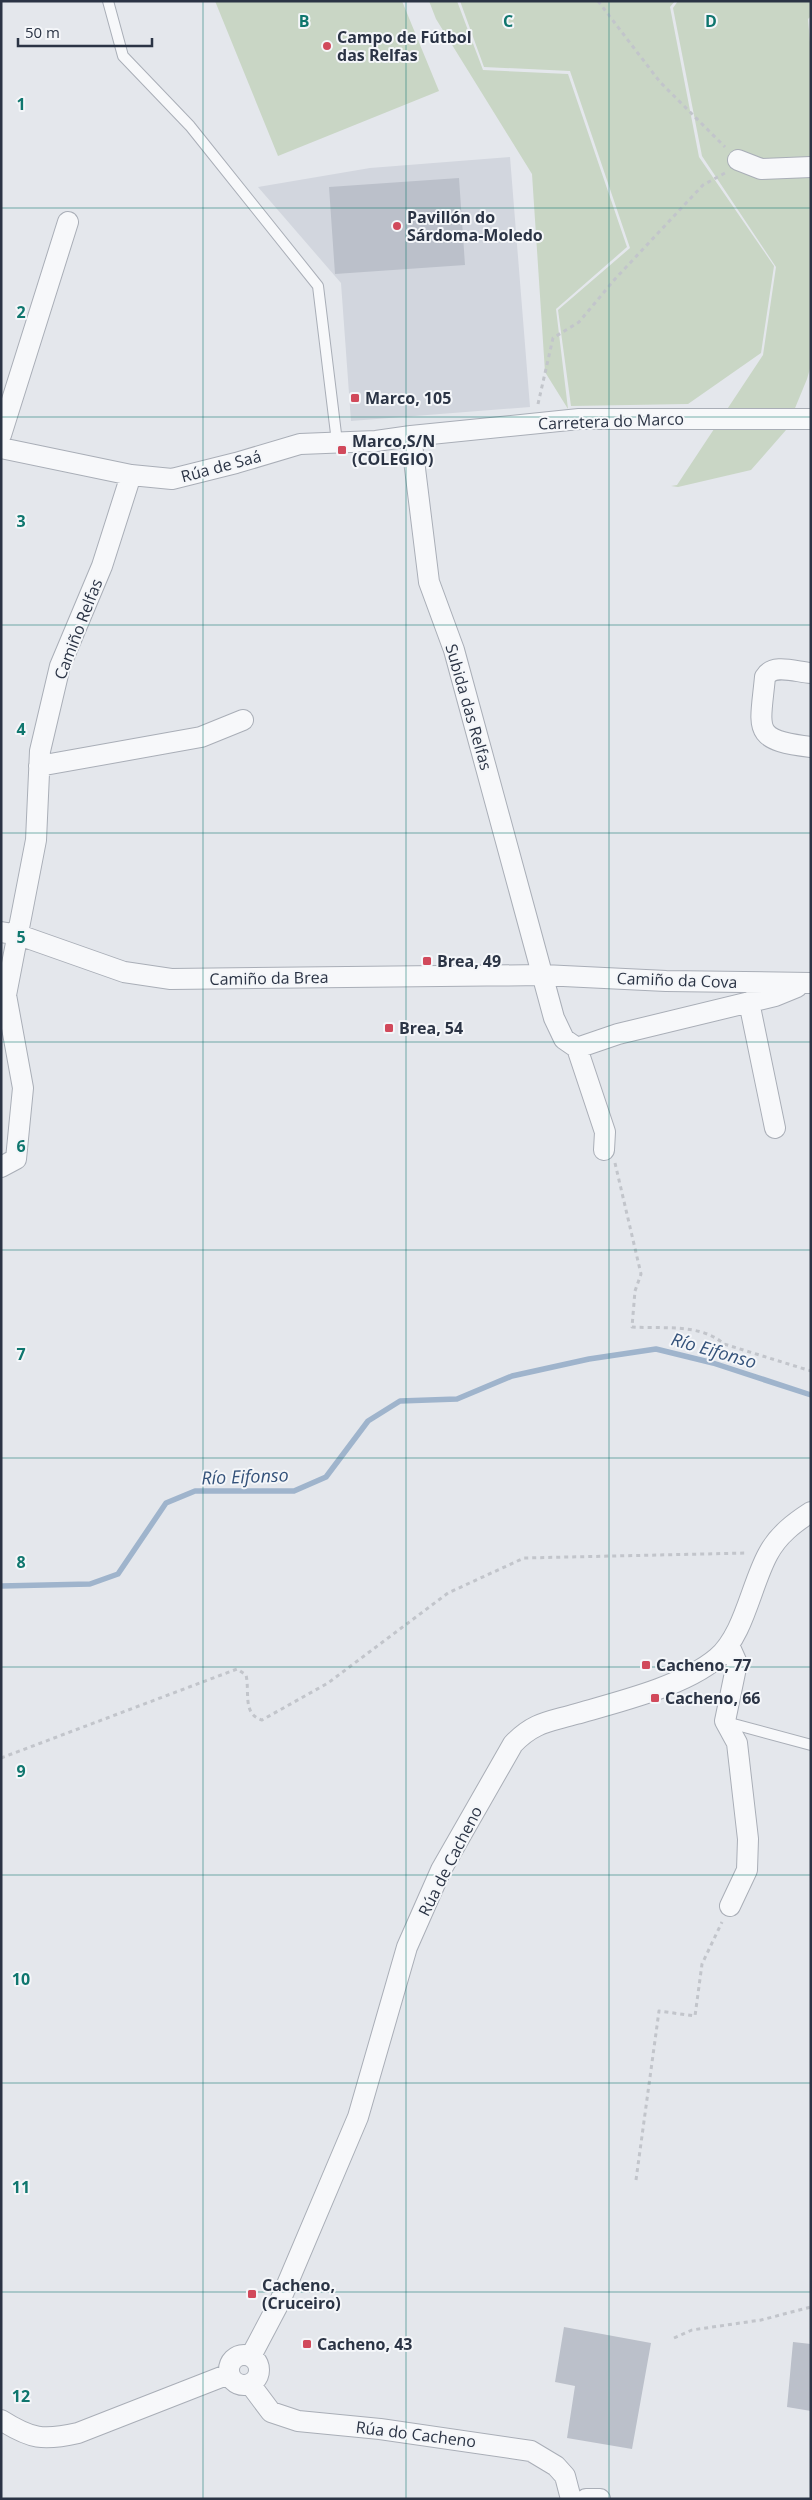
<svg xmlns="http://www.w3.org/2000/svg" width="812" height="2500" font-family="'Open Sans',sans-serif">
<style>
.built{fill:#d2d6de}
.green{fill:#c9d6c5}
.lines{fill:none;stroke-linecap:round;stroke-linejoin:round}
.stream{stroke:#9fb4cc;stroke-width:5.5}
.building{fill:#bbc0ca}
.service-casing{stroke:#a9aeb7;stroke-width:12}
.minor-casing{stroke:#a9aeb7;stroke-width:22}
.path{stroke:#c2c5cb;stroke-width:3;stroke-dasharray:4 4;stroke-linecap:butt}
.service{stroke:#f7f8fa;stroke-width:10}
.minor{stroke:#f7f8fa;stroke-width:20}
.grid{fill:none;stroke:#0f766e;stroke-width:1;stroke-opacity:0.55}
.poi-dot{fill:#d1495b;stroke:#f4f6f9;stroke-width:2}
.labels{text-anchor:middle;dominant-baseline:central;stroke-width:4;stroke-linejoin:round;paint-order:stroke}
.poi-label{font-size:16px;font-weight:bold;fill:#2b3445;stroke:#f4f6f9;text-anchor:start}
.street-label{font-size:16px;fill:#2b3445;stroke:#f4f6f9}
.water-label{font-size:18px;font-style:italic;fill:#34527a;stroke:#f4f6f9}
.grid-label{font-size:16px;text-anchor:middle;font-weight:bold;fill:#0f766e;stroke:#f4f6f9;stroke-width:4;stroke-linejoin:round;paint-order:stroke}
</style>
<rect width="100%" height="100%" fill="#e4e7ec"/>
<path class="built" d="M510,157L530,407L351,421L341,283L258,187L370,168Z"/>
<path class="green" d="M215,1H402L439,91L278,156Z
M429,1H457L483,70L568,74L627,247L556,309L568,409L545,372L532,174L436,19Z
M460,1H675L670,7L699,157L774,266L761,353L688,404L571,406L558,310L630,248L570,71L484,67Z
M678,1H811V16L808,19L811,55V365L807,379L786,430L751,470L678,487L671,486L677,485L763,355L776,267L702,156L673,8Z"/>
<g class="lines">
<path class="stream" d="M1,1586L90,1584L118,1574L166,1503L195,1491H294L326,1477L368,1421L400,1401L457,1399L512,1376L589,1359L656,1349L713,1363L811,1395"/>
</g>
<path class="building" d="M459,178L465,265L335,274L329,187Z
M564,2327L651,2343L632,2449L567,2438L575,2386L555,2382Z
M793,2342L811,2344V2411L787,2407Z"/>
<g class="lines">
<g class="service-casing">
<path id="service" d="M108,1L123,56L190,126L318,286L337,442
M726,1722L811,1745"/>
</g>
<g class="minor-casing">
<path id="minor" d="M738,160L761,169L811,167
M1,435L68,222
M411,436L429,582L454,650L554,1018L564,1039L577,1048L605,1132L604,1150
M1,448L131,475L172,479L236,463L300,444L376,441L411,436L579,419H811
M811,673C796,672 773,663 765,677C760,730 751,740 811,747
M39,766L201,737L243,720
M1,932L19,935L124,972L171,979L543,975L666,981L811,983
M749,1002L775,1128
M577,1048L618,1034L775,996L797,987
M1,1167L16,1159L23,1088L6,995L36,840L40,751L60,666L102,566L131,475
M729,1645L737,1663L725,1721L737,1743L748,1839L747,1870L730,1906
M229 2370a15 15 0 1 1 30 0a15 15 0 1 1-30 0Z
M251,2356L280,2301L358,2117L407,1947L441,1870L513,1744C534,1722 549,1722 576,1714C618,1702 684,1686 717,1658C744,1635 751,1585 768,1554C778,1535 794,1523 811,1512
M250,2384L271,2412L298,2421L380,2429L531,2451L556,2466L565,2476L571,2499
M1,2420C31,2439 43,2441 78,2433L229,2374
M586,2499H600"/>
</g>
<path class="path" d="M598,1L660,82L725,147
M538,404L553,338L579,322L615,279L703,185L725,173
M615,1163L641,1274L635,1291L632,1327C662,1329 700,1323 724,1344L811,1371
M1,1758L237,1669L246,1675C250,1692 242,1714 262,1720L328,1683L448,1593L524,1558L748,1553
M636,2180L659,2011L695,2016L702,1964L722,1922
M674,2338L692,2330L761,2320L811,2307"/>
<use href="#service" class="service"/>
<use href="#minor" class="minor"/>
</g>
<path class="grid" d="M203,1V2499M406,1V2499M609,1V2499M1,208H811M1,417H811M1,625H811M1,833H811M1,1042H811M1,1250H811M1,1458H811M1,1667H811M1,1875H811M1,2083H811M1,2292H811"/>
<g class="poi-dot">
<circle cx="327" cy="46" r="5"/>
<circle cx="397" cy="226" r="5"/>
<rect x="350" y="393" width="10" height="10" rx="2.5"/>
<rect x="337" y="445" width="10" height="10" rx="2.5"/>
<rect x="422" y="956" width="10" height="10" rx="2.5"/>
<rect x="384" y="1023" width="10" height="10" rx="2.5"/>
<rect x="641" y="1660" width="10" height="10" rx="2.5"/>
<rect x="650" y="1693" width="10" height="10" rx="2.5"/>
<rect x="247" y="2289" width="10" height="10" rx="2.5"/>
<rect x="302" y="2339" width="10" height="10" rx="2.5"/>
</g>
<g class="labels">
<g class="poi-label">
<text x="337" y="37">Campo de Fútbol<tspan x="337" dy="18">das Relfas</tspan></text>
<text x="407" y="217">Pavillón do<tspan x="407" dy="18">Sárdoma-Moledo</tspan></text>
<text x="365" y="398">Marco, 105</text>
<text x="352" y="441">Marco,S/N<tspan x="352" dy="18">(COLEGIO)</tspan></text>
<text x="437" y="961">Brea, 49</text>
<text x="399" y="1028">Brea, 54</text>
<text x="656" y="1665">Cacheno, 77</text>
<text x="665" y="1698">Cacheno, 66</text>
<text x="262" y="2285">Cacheno,<tspan x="262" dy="18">(Cruceiro)</tspan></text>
<text x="317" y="2344">Cacheno, 43</text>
</g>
<g class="street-label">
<text transform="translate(611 421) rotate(-2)">Carretera do Marco</text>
<text transform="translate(221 466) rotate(-15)">Rúa de Saá</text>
<text transform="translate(78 629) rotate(-69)">Camiño Relfas</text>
<text transform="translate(469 707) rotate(74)">Subida das Relfas</text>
<text transform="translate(269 978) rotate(-1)">Camiño da Brea</text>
<text transform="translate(677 980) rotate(2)">Camiño da Cova</text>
<text transform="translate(450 1861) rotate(-63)">Rúa de Cacheno</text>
<text transform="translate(416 2434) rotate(7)">Rúa do Cacheno</text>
</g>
<g class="water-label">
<text transform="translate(714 1350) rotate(16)">Río Eifonso</text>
<text transform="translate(245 1476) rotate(-2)">Río Eifonso</text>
</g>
</g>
<g class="grid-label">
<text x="304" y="27">B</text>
<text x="508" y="27">C</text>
<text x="711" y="27">D</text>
<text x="21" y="110">1</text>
<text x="21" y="318">2</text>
<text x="21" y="527">3</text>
<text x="21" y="735">4</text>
<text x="21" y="943">5</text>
<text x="21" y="1152">6</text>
<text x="21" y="1360">7</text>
<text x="21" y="1568">8</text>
<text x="21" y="1777">9</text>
<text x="21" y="1985">10</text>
<text x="21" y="2193">11</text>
<text x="21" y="2402">12</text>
</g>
<rect width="812" height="2500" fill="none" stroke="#2b3445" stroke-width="5"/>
<path d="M18 38v8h134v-8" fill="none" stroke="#2b3445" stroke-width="2.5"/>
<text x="25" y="38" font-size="15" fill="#2b3445" stroke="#f4f6f9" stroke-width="4" paint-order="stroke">50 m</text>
</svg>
